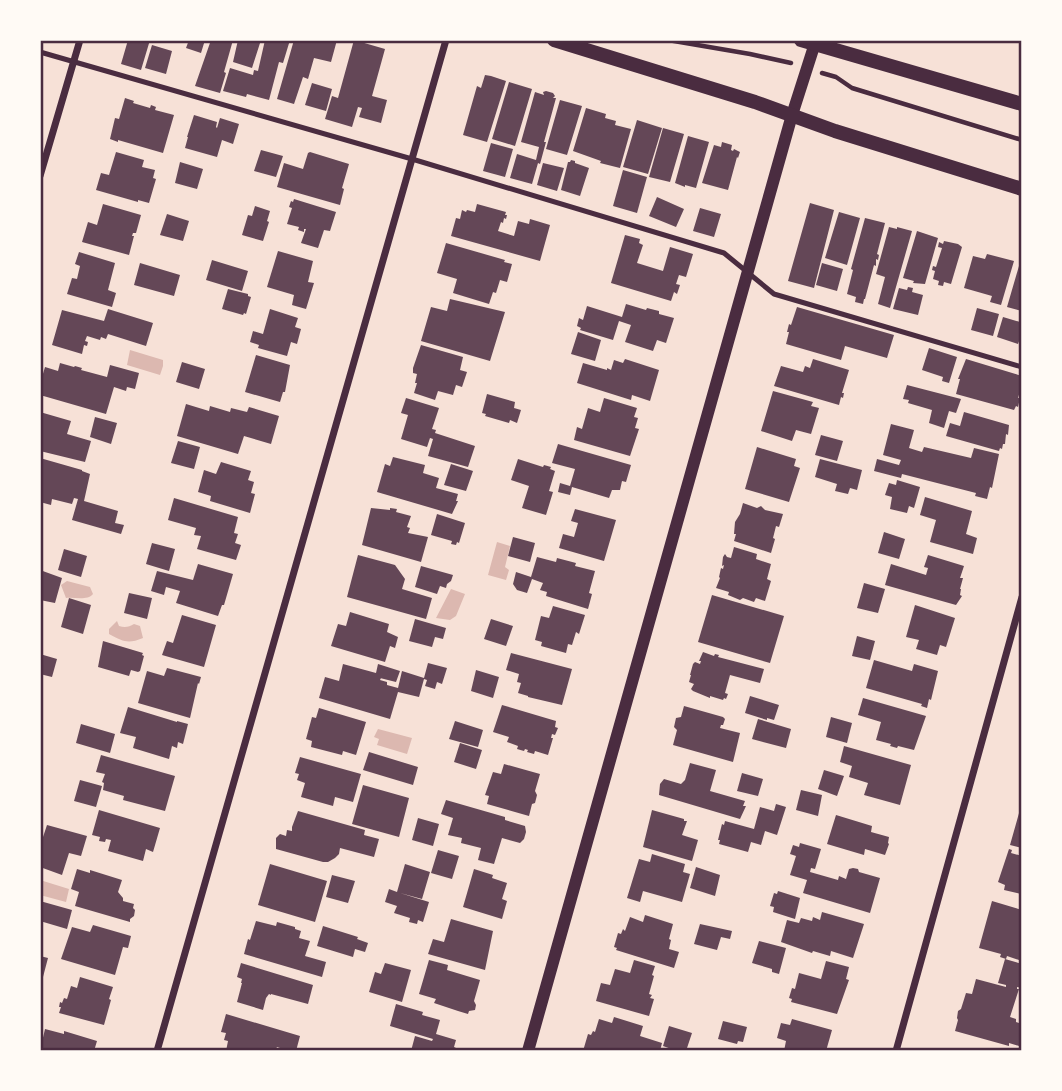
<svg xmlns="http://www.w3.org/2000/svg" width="1062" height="1091" font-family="Barlow,sans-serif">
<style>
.water{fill:#dcb8b0}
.building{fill:#644757}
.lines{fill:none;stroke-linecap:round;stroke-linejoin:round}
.path{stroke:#4a2c40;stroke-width:4.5}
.service{stroke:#4a2c40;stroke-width:5}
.minor{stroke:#4a2c40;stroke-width:7}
.tertiary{stroke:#4a2c40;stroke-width:12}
.secondary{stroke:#4a2c40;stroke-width:14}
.neatline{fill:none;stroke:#4a2c40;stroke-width:2.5}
</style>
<rect width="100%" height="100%" fill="#f7e1d7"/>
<path class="water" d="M130,350L163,360V366L160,375L127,365Z
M497,542L510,546L505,567L509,570L506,580L488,575Z
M67,581L90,587L93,594C87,601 75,597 66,598L61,585Z
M451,589L465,594L456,616L450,620L436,618Z
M117,621L119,626C125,628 129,627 134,624L140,626L143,638C128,644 124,642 109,634V629Z
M378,729L412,738L407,754L377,745L379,739L374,737Z
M40,880L69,889L66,902L40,895Z"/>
<path class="building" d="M128,40H150L141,70L121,64Z
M189,40H205L201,53L186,48Z
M211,40H233L224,72L226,73L220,93L195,86Z
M238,40H261L252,68L233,62Z
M265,40H290L283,63L279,62L269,100L247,94L246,97L223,91L230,68L253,75L254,70L258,71Z
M294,40H337L331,62L314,58L308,79L303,77L294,104L277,99Z
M354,40L385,49L372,96L387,100L381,123L359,117L362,108L358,107L352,127L325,119L332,96L338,98Z
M152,45L172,51L166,74L145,68Z
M485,75L491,76L506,81L487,142L463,135L477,86L481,88Z
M509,82L532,89L515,146L492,139Z
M312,83L332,89L326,111L305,105Z
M546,91L553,93L555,96L553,98H556L544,142H546L540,164L538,163L532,184L510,178L517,154L536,160L539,147L521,142L535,92L544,95L543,92Z
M125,98L134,101L133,103L150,108L151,105L156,107L155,110L174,115L163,153L118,140V142L110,139L115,118L119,119Z
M560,100L582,106L567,155L546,149Z
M586,108L606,114L605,118L616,121L615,125L631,129L620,168L600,163L601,161L573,151Z
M194,115L217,122L216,127L217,128L220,118L239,124L233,144L222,140L217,157L185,148L188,137H187Z
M637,120L662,128L648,174L623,167Z
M663,128L684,134L670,182L649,177Z
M688,136L709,142L696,188L685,185V187L675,183Z
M722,142L732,145L731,150L733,151L734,149L740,152L738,158L737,157L728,190L702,183L714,145L721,147Z
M491,143L513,149L505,177L483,171Z
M261,150L283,156L276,177L254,171Z
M116,152L144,160L142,167L155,170L153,178L156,179L149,203L138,200V202L96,190L101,173L109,175Z
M310,152L349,164L342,188L344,189L340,205L277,187L284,163L303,169L308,153Z
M571,160L575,161V163L589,168L580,196L561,190L568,162H570Z
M180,162L203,169L197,189L175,183Z
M543,163L564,168L557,191L537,185Z
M623,170L647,177L637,213L613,206Z
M657,197L684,209L676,227L649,216Z
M294,199L336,212L330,231L324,230L318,248L301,243L306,229H304V232L298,230L299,227L287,224L292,208L289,207L291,201L293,202Z
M810,203L834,210L814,288L788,281Z
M103,204L141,215L136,233H133L132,236H134L129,255L82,242L88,222L97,225Z
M477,204L506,212L505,215H507L506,219L504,218L503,223L501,222L498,231L514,236L518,221L529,224L530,219L550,225L540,261L451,236L456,218L460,219L462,210L466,212L467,210L475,212Z
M255,206L270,211L267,221L269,222L263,241L242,235L248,215L252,216Z
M700,208L721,214L714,237L693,231Z
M839,212L860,218L847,265L825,258Z
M167,214L189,221L183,241L160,235Z
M865,218L885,223L877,254L879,255L878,260L876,259V266L874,265L865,299H864L863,304L855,302L856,297L847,294L853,270L851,269Z
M889,227L897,229V227L912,231L890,308L878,304L885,277L876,274Z
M917,231L938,238L925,284L913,283L914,281L903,278Z
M625,235L640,239L639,243L643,245L637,263L663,271L670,247L693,254L686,277L679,275L676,284L680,285L677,294L674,292L671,301L611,283Z
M944,241L958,244L962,247L951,284L944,282L943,286L938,285L939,281L933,279L935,271L932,270L933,266L936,267L942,248L938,247L939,242L943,244Z
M446,243L505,260L504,262L512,264L507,282L500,280L496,293L493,292L489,304L453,293L457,279L437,273Z
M278,251L313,261L308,282L314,283L306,309L292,305L294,295L267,287Z
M79,252L115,263L108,290L116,293L112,307L67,294L72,278L77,279L80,266L75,264Z
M987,254L1014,261L1001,305L990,302L992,296L964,288L973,256L985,259Z
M1021,259H1022V311L1007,307Z
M212,260L248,271L242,291L206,280Z
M140,263L180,275L174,296L134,285Z
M822,263L843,269L837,291L816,285Z
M908,287L913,288L912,292L923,295L918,315L893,309L899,288L907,290Z
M228,289L248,294V296L251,297L246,314L244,313L243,315L222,309Z
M450,299L505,312L490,361L421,341L431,307L447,311Z
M626,304L646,310L647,308L659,311V314L674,318L666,343L657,340L653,351L625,342L631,325L619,321L613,340L580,330L581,328L577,326L579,318L583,320L587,306L622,317Z
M797,307L894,335L887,358L845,346L841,360L786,344L789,332H787L789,324L791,325Z
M977,308L999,314L993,336L971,330Z
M108,309L153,323L146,346L108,334L106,339L101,337L100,340L87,336L85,341L88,342L87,346L84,345L82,354L52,345L62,310L104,321Z
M270,309L298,318L295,327L301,329L297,344L291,342L287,356L258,348L259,345L250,342L253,331L263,334Z
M1003,317L1020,322L1022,317V333L1018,344L997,337Z
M578,332L601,340L595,361L571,354Z
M421,345L463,357L460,370L467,372L462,387L456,385L453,395L438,391L435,400L414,393L417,383H415L417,374L413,373V368Z
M929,348L957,357L949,383L942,381L943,377L922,370Z
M256,355L290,365L285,392H283L280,402L245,392Z
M625,359L659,370L650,401L632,395L631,400L577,383L583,363L607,370V368L611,370L614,360L623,363Z
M813,359L849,370L842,393H844L843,398L841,397L839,405L774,386L781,366L803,372L805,366L810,368Z
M966,359L1022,376L1019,387L1021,388L1018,398H1020L1018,407L1016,406L1014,410L956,394L960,379H958Z
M182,362L205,369L199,389L176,382Z
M60,363L74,367L75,366L82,368L81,370L107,377L110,365L139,373L135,389L127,387L126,391L114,387L106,414L40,395V384L45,367L58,371Z
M907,385L961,399L956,413L949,411L944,428L929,423L932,410L908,403L909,400L903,399Z
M773,391L813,402L811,406L819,408L811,434L796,430L792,441L761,431Z
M487,394L515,402L514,408L521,410L517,423L510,420L509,423L485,416L486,414L482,413Z
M406,398L439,408L432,429L436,430L435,433L475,446L468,467L428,456L433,439L430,438L427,447L401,439L408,415L401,413Z
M604,398L637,408L634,417L638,418L635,428L639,429L630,456L574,440L577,427L582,429L588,408L600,412Z
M186,404L209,411L210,406L230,412L231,408L247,412L249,407L279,416L271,444L244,436L238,454L177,436Z
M40,412L71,421L67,434L91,441L85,462L40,451Z
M964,412L1009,425L1008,435L1006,434L1005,444H1003L1002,449L1000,448L999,451L946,436L950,423L960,426Z
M95,417L117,423L111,444L90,437Z
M891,424L914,430L909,448L922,452L924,447L971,458L974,448L999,454L992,488L990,487L987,499L975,496L976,493L902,474L901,478L874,471L877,459L899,465L901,460L883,455Z
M821,435L843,441L837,461L815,455Z
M178,441L200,447L194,469L171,463Z
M558,444L631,465L626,482L622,481L620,490H612L609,498L572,487L570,495L558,492L560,483L570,486L575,469L552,463Z
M757,447L796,459L794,466L800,468L789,502L745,489Z
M393,457L425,465L423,473L439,478L436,488L458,494L456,501H458L452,514L377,492L385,464L390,466Z
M40,458L82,470V471L90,474L84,501L118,511L115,523L124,525L121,534L72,520L78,499L74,498L72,504L52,499L51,505L40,502Z
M518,459L543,467L544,465L551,467L550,469L555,471L549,491L553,492L546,515L522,508L529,486L511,480Z
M820,459L862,470L857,490L850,488L848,494L835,491L837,484L815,477Z
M221,462L251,471L248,480L254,482L251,493L255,494L250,513L210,501L211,496L198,492L204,470L216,474Z
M451,464L473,471L466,491L444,485Z
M897,480L920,487L914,508L909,506L907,513L890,509L892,497L885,495L889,483L896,485Z
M925,497L972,511L966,534L977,538L973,554L930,542L936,520L920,515Z
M174,498L238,517L234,533L238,534L235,543L241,545L236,560L197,549L201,536L194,535L196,528L168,520Z
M743,503L757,508L761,506L765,510L783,514L779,527L776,526L773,538L775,539L771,553L734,541L736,534H734L735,522L740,514Z
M371,508L390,510V508L397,509L396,512L411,516L407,527L410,528L408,533L428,537L421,562L362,545Z
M575,509L616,520L604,561L559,548L563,534L574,537L578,523L571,521Z
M437,514L465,523L459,543L457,542L456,545L451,544L452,541L431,535Z
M884,532L905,539L899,559L878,553Z
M513,537L535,543L530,562L508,556Z
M152,543L175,549L169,571L146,564Z
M734,547L757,554L756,559L771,564L767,579L771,581L765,601L756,598L754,602L743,598L740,600L728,595L729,592L716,588L720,578L719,577L721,568L723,569L724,565L722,566L723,557L725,554L727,557L731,558Z
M64,549L87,556L81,577L58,570Z
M358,555L395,565L405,579L402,589L432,598L426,619L347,597Z
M928,555L964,566L960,578H963L960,589H961L960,595L962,596L956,605L885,585L891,564L926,575L928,568L924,567Z
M537,557L556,562L557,558L576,563L575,566L595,571L589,593L592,594L588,609L546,596L547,592L540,590L543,583L532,579L527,593L517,590L513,584L516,572L531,577Z
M198,564L233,574L224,605H222L218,616L176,603L180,591L166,587L164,595L151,591L157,571L193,580Z
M421,566L453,575L451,581L447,584L446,588L440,586L437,594L415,587Z
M40,570L62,578L55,603L40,600Z
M864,583L885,589L878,613L857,608Z
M129,593L152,598L147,619L124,613Z
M712,595L784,616L770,663L698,642Z
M69,598L91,605L83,634L61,627Z
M915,605L955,618L946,647L940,645L937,655L916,649L919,640L906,637Z
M553,606L585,615L579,634L576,632L572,645L568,644L566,653L541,646L542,642L535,640L541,616L549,618Z
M350,612L389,624L387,632L398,637L395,648L390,646L385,662L331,646L338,624L346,626Z
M182,615L216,625L204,667L162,655L167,641L173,643Z
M415,619L446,628L443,639L435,637L432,647L409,641Z
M491,619L513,626L506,646L484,639Z
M857,636L875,641L870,660L852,656Z
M103,641L143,653L142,655L144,656L140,671L138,672L131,670L129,676L98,667Z
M703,652L714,656L715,654L719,655L718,657L764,669L760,683L730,675L725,693L728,694L726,699L724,698L723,700L710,696V698L693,691L691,689L694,684L689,682L691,675H690L693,664L695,662L700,664L701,661H699Z
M511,653L572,669L562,705L528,697V696L518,693L521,683L517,682L519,674L506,670Z
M40,654L57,659L52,677L40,674Z
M874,660L912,671L914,664L938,671L931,700L929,699L927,708L921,706L922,704L866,688Z
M428,663L447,668L442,684L437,682L435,689L425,686L427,680L424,679L419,697L398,692L390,719L319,698L325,677L339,681L343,664L376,673L378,664L400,671L396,682L376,677L381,678L380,680L387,682V685L398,688L402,671L424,678Z
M167,668L201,677L199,684L198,683L190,718L138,703L147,671L164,676Z
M476,670L499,677L493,698L471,691Z
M750,696L779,705L774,720L767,718V720L745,713Z
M863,698L926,716L914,750L898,746L897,748L890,746L891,744L876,740L881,722L858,715Z
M502,705L556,721L555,727L558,728L555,735L552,734L551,738H553L548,755L535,751L534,754L527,752L528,750L525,749L524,751L517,749L518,746L507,742L509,737L493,732Z
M684,706L723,717L725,719L723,725H721L720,728L740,733L733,762L673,745L677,730L674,727L676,718L681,717Z
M128,707L177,722V721L188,724L183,744L178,742L177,748L172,746L169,759L133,748L136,737L120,733Z
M319,708L366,722L356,755L343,751L342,755L311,747L312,741L306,739L312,717L316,718Z
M831,717L852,723L847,743L826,737Z
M758,719L791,729L786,748L752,739Z
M455,721L483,730L478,747L449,739Z
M81,724L115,734L110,753L76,743Z
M460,743L482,750L476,769L454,762Z
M844,746L911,765L900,805L864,795L868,783L849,777L852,766L840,762Z
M369,752L418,767L413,785L363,770Z
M101,755L175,776L165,811L123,800L124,796L103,790L104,783L102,782L105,774L96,772Z
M300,757L361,774L353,802L335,797L333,806L301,797L305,783L297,780L299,774L295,773Z
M690,763L716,770L710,791L745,801L743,806H746L740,819L659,795L660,784L664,779L681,784L685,780Z
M504,764L540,774L535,791L537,795L535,803L532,804L529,816L487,804L489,796L485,795L493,772L501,774Z
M824,770L844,776L837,796L818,789Z
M742,773L763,779L758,796L737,791Z
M80,780L102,786L96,807L74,801Z
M363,785L409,798L399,837L352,824Z
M801,790L822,795L818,816L796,810Z
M446,800L505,817V820L525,826L526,832L524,839L520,843L502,838L494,864L478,860L481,848L461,843L462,838L448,835L453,818L441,814Z
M776,804L786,807L777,835L765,831L761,845L751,842L748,852L719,844L720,840H718L722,824L724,825L725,821L754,829L760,807L774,811Z
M1021,806H1022V848L1010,845Z
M99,810L160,828L153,852L146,849L143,861L108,851L111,840L106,839L105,842L99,841L100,837L92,835Z
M652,810L684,819V821H687L682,835L698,840L692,861L643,847Z
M298,811L365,830L364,835L379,839L374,857L340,848L339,854L335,858L328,862H323L276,849V838L280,834L286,836L287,830L292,831V827Z
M836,815L872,826L871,832L889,837L888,843L889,844L885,855L865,849L864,855L827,844Z
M418,818L439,824L433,846L412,840Z
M47,825L87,836L81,856L69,853L62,875L40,867V846Z
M800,843L821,849L815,869L811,868L810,872L838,880L839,876L846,879L849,869L853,868L858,869L859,872L880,878L870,913L803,893L807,880L790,875L796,856L790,854L793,845L799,847Z
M1009,849L1012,850L1011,853L1022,856L1021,894L1004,890L1005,885L998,882Z
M438,850L459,856L452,879L431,873Z
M652,854L685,864L683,872L690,874L682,902L643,891L640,902L627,898L639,859L650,862Z
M270,864L327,881L315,922L258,905Z
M405,864L430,872L422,899L400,893L429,902L423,922L418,920L417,924L409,922L410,918L394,913L397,906L385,902L389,889L397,892Z
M696,867L720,875L715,896L690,888Z
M77,869L90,873V870L122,880L118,892L123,898V901L134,904L133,908L135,910L134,916L130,919V922L75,906L79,892L71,889Z
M474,869L493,875L492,878L507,883L502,899L507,901L502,919L463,907Z
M332,875L355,881L348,903L326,897Z
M778,891L800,898L795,919L773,912L774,907L770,906L774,893L777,894Z
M40,901L72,910L67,929L40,921Z
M992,901L1022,910V961L1007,956L1006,959L1000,957L1001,954L979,948Z
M822,912L864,924L853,958L831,951L830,956L813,951L812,953L781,942L787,920L799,923L801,918L812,921L813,917L820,920Z
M645,915L673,924L669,939L671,940L669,949L679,952L674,968L616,950L617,948L614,947L618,933L621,934L623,929L625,931L630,917L643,922Z
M451,919L493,931L485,970L428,954L433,939L444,942Z
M256,921L276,926L277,922L295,927V929L301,931L299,938L310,941L305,956L326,962L322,977L244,954L248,939L250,940Z
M700,924L732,931L730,939L721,937L717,950L694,944Z
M93,925L131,936L128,948L123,947L115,975L61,959L72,927L90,932Z
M323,926L358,937L357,939L368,943L365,952L355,949L353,957L317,946Z
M759,941L786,948L779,974L772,972V969L752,963Z
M40,956L48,958L43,977L40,976Z
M1005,959L1022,964V988L1017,987V989H1019L1010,1017L1016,1019V1022L1022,1024V1037L1019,1046L1009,1043V1046L955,1031L958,1020L957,1018L958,1011L961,1009L966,993L972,994L976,979L1006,987V985L998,983Z
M429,960L448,965L447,970L480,980L474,1001L476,1005L475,1010L469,1011L468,1014L458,1011L434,1003L436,999L419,994Z
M634,960L655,966L652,975L654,976L649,994L652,995L650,998L654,999L649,1016L596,1001L601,983L610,985L615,969L630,973Z
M826,961L849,967L846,979L849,980L837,1014L791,1002L792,999L789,998L792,988L795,989L799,973L821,979Z
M241,963L313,985L308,1004L271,994V995L269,994L266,998L263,1010L237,1002L242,983H241L242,979L237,977Z
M385,963L411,970L402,1002L369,992L375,972L381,974Z
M80,977L113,987L109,999L111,1000L104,1025L59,1013L61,1007H59L60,1002L62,1003L64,998L67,999L71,986L77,988Z
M396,1004L423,1012L422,1015L440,1020L436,1034L456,1040L454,1047L462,1051H411L415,1036L432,1041L433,1039L390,1026Z
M226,1014L300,1036L296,1051H289L277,1047L275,1051H226L228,1041L224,1040L226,1033L221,1032Z
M614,1017L643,1026L640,1036L662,1043L660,1051H583L588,1034L591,1035L593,1031L595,1032L599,1019L612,1023Z
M792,1019L832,1030L826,1051H784L786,1041L777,1038L781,1023L790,1025Z
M723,1021L747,1027L743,1042L738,1041L737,1044L718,1039Z
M669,1026L692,1033L686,1051H677L663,1046Z
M45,1029L64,1034V1031L97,1041L94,1051H40V1041L42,1042Z"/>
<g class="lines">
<path class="path" d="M668,40L750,54L791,63
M822,73L836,77L852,88L1022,140"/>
<path class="service" d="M40,52L412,159L724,253L774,294L1022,367"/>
<path class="minor" d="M40,176L80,40
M157,1051L446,40
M896,1051L1022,597"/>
<path class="tertiary" d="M528,1051L792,115L816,40"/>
<path class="secondary" d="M554,40L755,102L835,131L1022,189
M801,40L1022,104"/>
</g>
<rect width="1062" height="1091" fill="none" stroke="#fffaf5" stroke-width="84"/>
<rect x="42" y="42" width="978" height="1007" class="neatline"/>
</svg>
